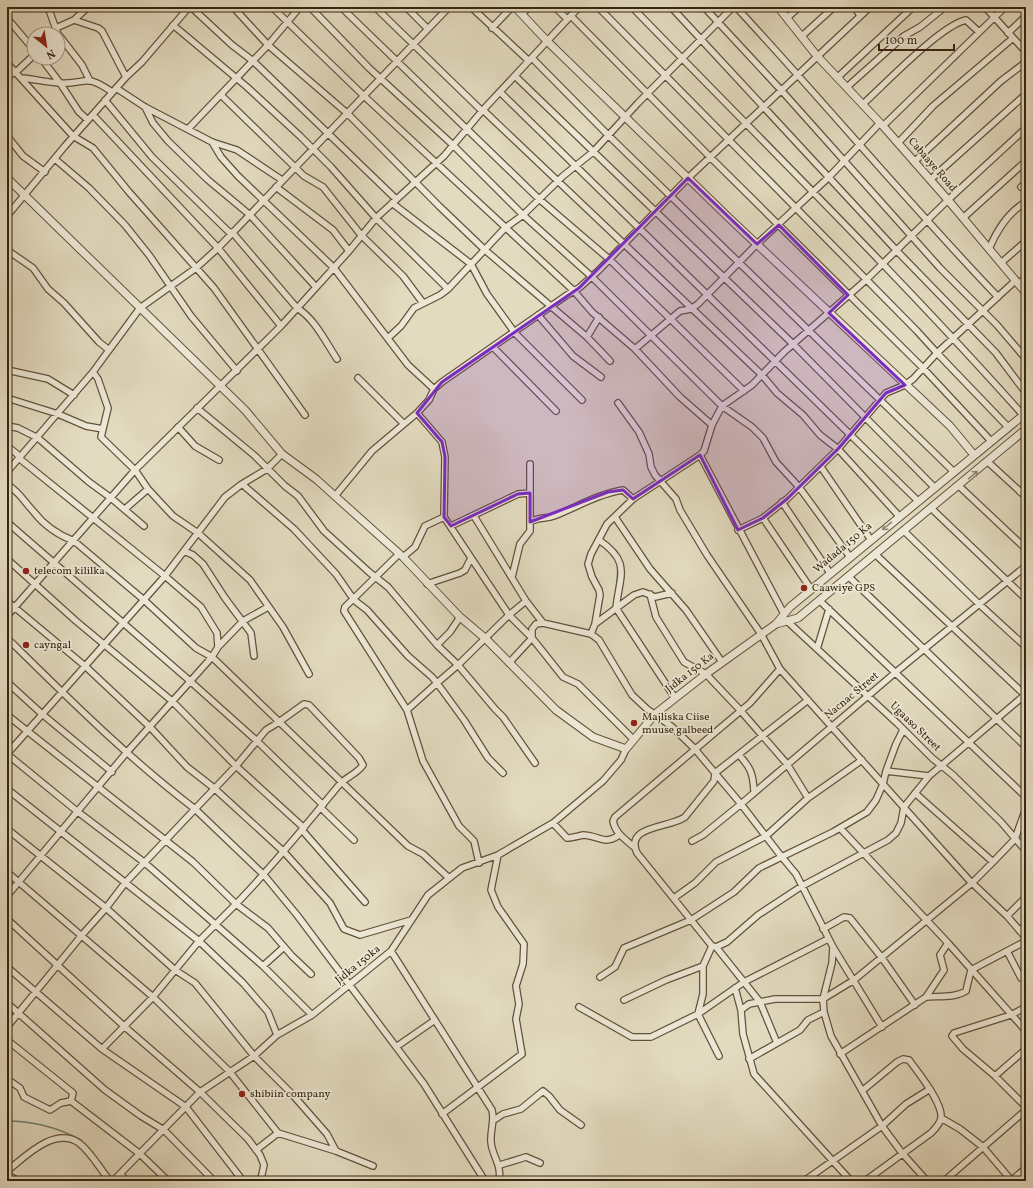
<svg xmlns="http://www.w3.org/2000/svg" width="1033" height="1188" font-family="Vollkorn,serif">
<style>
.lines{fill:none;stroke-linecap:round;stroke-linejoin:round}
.stream{stroke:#707f71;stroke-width:1.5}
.minor-casing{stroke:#63523b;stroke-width:8}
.tertiary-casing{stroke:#63523b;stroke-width:9}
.minor{stroke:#ede8d6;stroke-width:5.5}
.tertiary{stroke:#ede8d6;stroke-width:7}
.oneway{stroke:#928672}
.marked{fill:#7b2cbf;fill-opacity:0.2;stroke:#7b2cbf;stroke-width:3;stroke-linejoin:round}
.poi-dot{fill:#8f2418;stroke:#ede8d6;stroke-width:1.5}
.labels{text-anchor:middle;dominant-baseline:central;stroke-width:3.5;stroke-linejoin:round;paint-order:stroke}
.street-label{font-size:11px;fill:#38250f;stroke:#ede8d6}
.poi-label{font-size:11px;fill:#38250f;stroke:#ede8d6;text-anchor:start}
</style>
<rect width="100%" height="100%" fill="#e3dbc0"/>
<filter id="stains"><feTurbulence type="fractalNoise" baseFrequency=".005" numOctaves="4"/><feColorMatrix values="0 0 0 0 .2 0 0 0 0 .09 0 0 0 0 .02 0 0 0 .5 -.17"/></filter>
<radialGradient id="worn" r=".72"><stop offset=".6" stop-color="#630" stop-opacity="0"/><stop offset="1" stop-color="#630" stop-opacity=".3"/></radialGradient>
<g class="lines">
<path class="stream" d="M7,1121C34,1121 57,1127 81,1140"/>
<g class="minor-casing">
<path id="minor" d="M48,7L57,32
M191,7L232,45L253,61L396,199
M233,7L268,45L348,114L439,206L485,250L587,337
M272,7L364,96L574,291L592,312L635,349L680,397L712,425
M310,7L369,68L453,145L523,215L592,277L722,406L752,427L763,438L776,462L799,487L850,557
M341,7L539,199L609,259L744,391
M375,7L482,111
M406,7L428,29
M471,7L529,61
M555,7L567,19
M598,7L917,331L937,353L1008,427
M632,7C763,142 898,275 1023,415
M671,7L897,251L996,353L1026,393
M704,7L781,90L940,268L997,325L1026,359
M736,7C824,102 908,203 998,297
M855,7L860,16
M985,7L1026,52
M522,14L529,7
M571,16L710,157L923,368L991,441
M7,18L34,50
M787,18L799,7
M74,20L88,7
M173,25L247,87L300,136L331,167L376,218L448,289
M56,28L74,20L98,28L102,31L126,77
M492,28L512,7
M1008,33L1026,16
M58,34L82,65L89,79
M802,36L834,7
M41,58L60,83L79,112L88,120
M532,58L609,136L954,472
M7,63L73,136L93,148L129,192L214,288L305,415
M7,76L16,72L34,55
M515,76L793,344L935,488
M838,77L913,7
M21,78C33,79 46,82 59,83C87,85 84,72 112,92
M847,87L904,36L920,27L945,7
M116,88L145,107L212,142L237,150L282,180
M500,92L918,501
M221,95L304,176L323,187L361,235L403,276L423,303
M105,100L152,157L231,234
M863,104C884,85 941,25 966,20L979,32
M145,107L153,123L168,141L208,180L250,215L316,287
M483,110L762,375L777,393L803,415L820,435L838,449L899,516
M93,115L218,248L281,326
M883,126L1005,7
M188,129L268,45L300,7
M7,136L23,156L45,172
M212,142L221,157L238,176L334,268L408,365L434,389
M898,143L933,106L1013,38
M55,159L89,188L125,225L149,255L191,316L237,371
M914,162L1001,81L1026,62
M930,180L1026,94
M276,187L333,230L349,251
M1021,187L1026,183
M392,203L471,264L487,294L515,333L582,400
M7,216L65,146L126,77L142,62L189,7
M963,218L1026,161
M232,232L297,308C315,319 325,341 337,359
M989,249C997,230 1008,212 1026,202
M7,250L33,268L48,289L64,303L99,342L109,350L93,372L98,379L108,408L101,437L135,470L148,489L173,516L198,533L250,580L283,627L309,674
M1001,263L1026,241
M1018,284L1026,278
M538,315L573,356L601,377
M599,317L587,337L610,361
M388,338L401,326L414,308L440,295L448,289L505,228L523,215L563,176L593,152L638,103L733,7
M493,347L556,411
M635,349L680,311L691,309L698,304L757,244L829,177L880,123
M109,350L140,308L196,268L218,248L449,7
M7,370L48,379L74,395
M358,378L404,424
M7,398L58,414L86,426L103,429
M618,403L639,432L649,454L651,467L655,475L676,499L680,510L707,555L761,634L780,669L942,850L969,880L1007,916L1026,938
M197,408L255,456L285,486L298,496L324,531L369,572L388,587L437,645L458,665L495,709L503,717L535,763
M7,426L18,428L38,438L89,482L111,498L144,526
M178,427L195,446L219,460
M7,446L17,454L20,459L165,576L201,607L217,633L218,647L212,657L127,752L7,896
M988,462L1026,497
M530,464V522
M821,467L871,540
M7,472L93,372
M7,484C21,494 22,499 33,511C43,524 58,535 74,541L144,600L196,648L212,657L408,846L423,854L449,878
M242,484L294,529L336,574L354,600L367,610L408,656L432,677L437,683L458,665L509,615L526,601
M959,486L1026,549
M1020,492L1026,486
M335,496L372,451L417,413L429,400L434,389L442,382L567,295L579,288L598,271L688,178L870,7
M782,502L830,573
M931,508L1026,599
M125,509L148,489
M474,516L526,601L543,623
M444,517L509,615L532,638L563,677L578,684L633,739
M615,517L650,569L686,610L722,662
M763,518L811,589
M7,522L190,681L257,741L323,805
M451,526L518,494L530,493
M738,530L763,518L787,499L838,449L886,393L905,385L913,379L937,353L1015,281
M904,531L979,604L1026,647
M599,540C631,562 620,574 616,608L675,698
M184,551L193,555L203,564L225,598L251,633L254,656
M399,554L345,607L344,611L407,710L423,761L459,826L474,841L479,863
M875,554L1026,696
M403,557L415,547L425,526L444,517L445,457L442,442L417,413
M7,559L76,621L172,701L236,766L304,828
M512,577L520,544L530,531V522C538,517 546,519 554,516C577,507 598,494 623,490L633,499
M849,577L1026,747
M427,584L460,573L465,570L471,558
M650,594L656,617L684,662L706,674L740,710L787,764L808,798
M7,601L85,666L150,727L187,767L214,788L284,852L330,903L344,929L360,935L411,920
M820,601L1026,797
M784,614L700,455L704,451L712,425L722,406L752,385L784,352L866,280L948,200L1026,128
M7,616L135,470L281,326L349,251L376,218L444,156L482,111L579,7
M787,621L898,724L932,758L953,775L1001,822L1026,851
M595,624L634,595L643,592L655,597L672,593
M591,634L595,624L600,595L599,590L592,577L588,564L591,554L607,524L633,499L700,455
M7,638C67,697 128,758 195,809L125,883L106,908L82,935L7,1027
M437,645L450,632L460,617
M218,647L243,621L268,607
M817,649L829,609
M509,663L532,638V629L536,624L543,623L591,634L599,640L632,695L647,709L671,726L694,748L741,804L781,856L796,874L833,947L832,963L823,999L824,1012L831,1036L882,1126L902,1153L927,1181
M7,682L42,714L112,772
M808,700L715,773L714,781L685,817C671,828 624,825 637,853L712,946L716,947L727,942L758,915L802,886L888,840L896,833L901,823L904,807L929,776L1026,694
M407,710L437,683L464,720L488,758L503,773
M7,715L193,862L236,904L199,941L153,997L102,1049
M7,754L165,576L225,497L242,484L267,469L282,454
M7,754L78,812L145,863L263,966L312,1015
M739,755C751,768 753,774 754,791
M886,771L896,744L903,730
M7,789L199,941L243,983L268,1012L277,1035
M915,793L993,862
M321,808L354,840
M553,823L567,838C572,838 578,836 583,835C598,835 604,846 619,835
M840,828L948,943L1026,1031
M7,829L106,908L175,970L195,983L254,1056L292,1094L327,1134L336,1151
M302,830L365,902
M692,841L703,835L741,804L896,672L1026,566
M634,847C625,839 615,833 613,821L615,817L750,703L780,669
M7,872L153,997L229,1071L278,1133L336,1151L373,1166
M674,898L695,883L716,862L766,836L808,798L862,760
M1007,916L1026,897
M7,919L125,1027L200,1092L248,1139L260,1155L264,1165L261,1179L258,1181
M823,929L844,917L850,918L882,958L915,1005
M1019,930L1026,926
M712,946L703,966V994L698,1014L719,1056
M716,947L760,1002L777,1043
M833,947L882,1027
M391,951L492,1110C495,1121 490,1131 491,1142C492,1156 502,1164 499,1181
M1007,951L1021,978L1026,977
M263,966L284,947
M7,967L102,1049L186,1107L243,1181
M311,974L292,956L268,928L236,904C273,866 306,825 339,785C346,777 357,774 363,765L359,758L309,705L304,704L279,722L266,730L236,766L195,809L264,875L297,915L424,1084L485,1181
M600,977L615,967L624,948L691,920L734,892L759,868L833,832L867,812L876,800L883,784L886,771L929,776
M735,988L741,1010
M926,997C940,996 955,998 966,991L971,970L1026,941
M624,1000L666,980L703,966
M7,1003L105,1090L141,1116L164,1130L214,1181
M579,1007L632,1037H651L698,1014L744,982L828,939
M1026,1007L1011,1015L954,1033L952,1036L963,1049L995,1076L1026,1107
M7,1040L73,1093L71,1101L140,1154L168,1181
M396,1047L435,1020
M840,1054L926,997L944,970L940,955L948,943
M749,1059L800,1030L808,1020L824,1012
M995,1076L1026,1049
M7,1079L20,1088L24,1097L50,1110L61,1103L71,1101
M862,1091L897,1062L903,1059L909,1060C918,1072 943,1103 941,1118C940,1124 935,1129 931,1133L865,1181
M442,1114L522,1054L516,1019L519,1004L516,986L523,964L524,944L498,907L491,890L498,855
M941,1118L960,1129L983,1147L1012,1181
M494,1120L503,1114L521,1109L543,1091L549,1096L560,1110L581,1125
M256,1150L278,1133
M500,1165L526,1157L540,1163
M7,1171C25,1157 54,1126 79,1143C91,1152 100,1169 110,1181
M7,1174L18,1181
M120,1174L127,1181
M113,1181L200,1092L254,1056L277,1035L312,1015L391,951L428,895L462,868L498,855L553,823L603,781L621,760L626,749
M804,1181L882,1126L906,1104L930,1089
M851,1181L754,1074L743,1034L741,1010L749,1004L775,999H823L854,980L972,883L993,862L1015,839L1026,808
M944,1181L1026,1110
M1011,1181L1026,1168"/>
</g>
<g class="tertiary-casing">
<path id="tertiary" d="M515,7L547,41L728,217L950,426L974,455
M778,7L817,56L883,126L948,200L1026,293
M7,178L245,410L282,454L316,479L403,557L460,617L486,639L556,710L593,737L626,749L655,714L706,674L776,624L790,607L1026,413
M776,624L798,618L1026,429"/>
</g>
<use href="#minor" class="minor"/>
<use href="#tertiary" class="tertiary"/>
</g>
<defs><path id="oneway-shaft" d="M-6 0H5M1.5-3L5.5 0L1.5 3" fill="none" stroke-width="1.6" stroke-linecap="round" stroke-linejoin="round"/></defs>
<g class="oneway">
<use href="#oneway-shaft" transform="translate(973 475) rotate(-40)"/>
<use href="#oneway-shaft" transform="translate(887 526) rotate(140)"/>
</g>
<path class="marked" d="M688,178L757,244L779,225L848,295L829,313L905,385L886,393L838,449L787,499L763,518L738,530L700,455L633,499L623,490L608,492L530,522V493L518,494L451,526L444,517L445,457L442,442L417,413L442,382L579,288Z"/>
<g class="poi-dot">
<circle cx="26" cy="571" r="4"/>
<circle cx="804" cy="588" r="4"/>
<circle cx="26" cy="645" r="4"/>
<circle cx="634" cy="723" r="4"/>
<circle cx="242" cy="1094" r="4"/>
</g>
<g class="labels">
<g class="street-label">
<text transform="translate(932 165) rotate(49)">Cabaaye Road</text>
<text transform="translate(843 548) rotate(-40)">Wadada 150 Ka</text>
<text transform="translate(690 673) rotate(-38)">Jidka 150 Ka</text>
<text transform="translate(852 696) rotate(-40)">Nacnac Street</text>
<text transform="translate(915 727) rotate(44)">Ugaaso Street</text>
<text transform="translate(358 965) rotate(-39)">Jidka 150ka</text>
</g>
<g class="poi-label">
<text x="34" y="571">telecom kililka</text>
<text x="812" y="588">Caawiye GPS</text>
<text x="34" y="645">cayngal</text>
<text x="642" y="717">Majliska Ciise<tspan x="642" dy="13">muuse galbeed</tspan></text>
<text x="250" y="1094">shibiin company</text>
</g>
</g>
<rect width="1033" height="1188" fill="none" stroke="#e3dbc0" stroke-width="24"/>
<rect x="8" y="8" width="1017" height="1172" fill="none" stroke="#38250f" stroke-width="2"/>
<rect x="12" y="12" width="1009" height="1164" fill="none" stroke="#38250f"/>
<g transform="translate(46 46) rotate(150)"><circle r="19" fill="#ede8d6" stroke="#a59a86"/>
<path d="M0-3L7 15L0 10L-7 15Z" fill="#8f2418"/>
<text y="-6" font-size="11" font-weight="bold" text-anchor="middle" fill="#38250f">N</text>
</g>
<path d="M879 44v6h75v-6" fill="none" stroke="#38250f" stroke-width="2"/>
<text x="885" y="44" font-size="12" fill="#38250f" stroke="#ede8d6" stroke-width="3" paint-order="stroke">100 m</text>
<rect width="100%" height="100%" filter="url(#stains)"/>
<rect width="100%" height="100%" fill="url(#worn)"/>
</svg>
